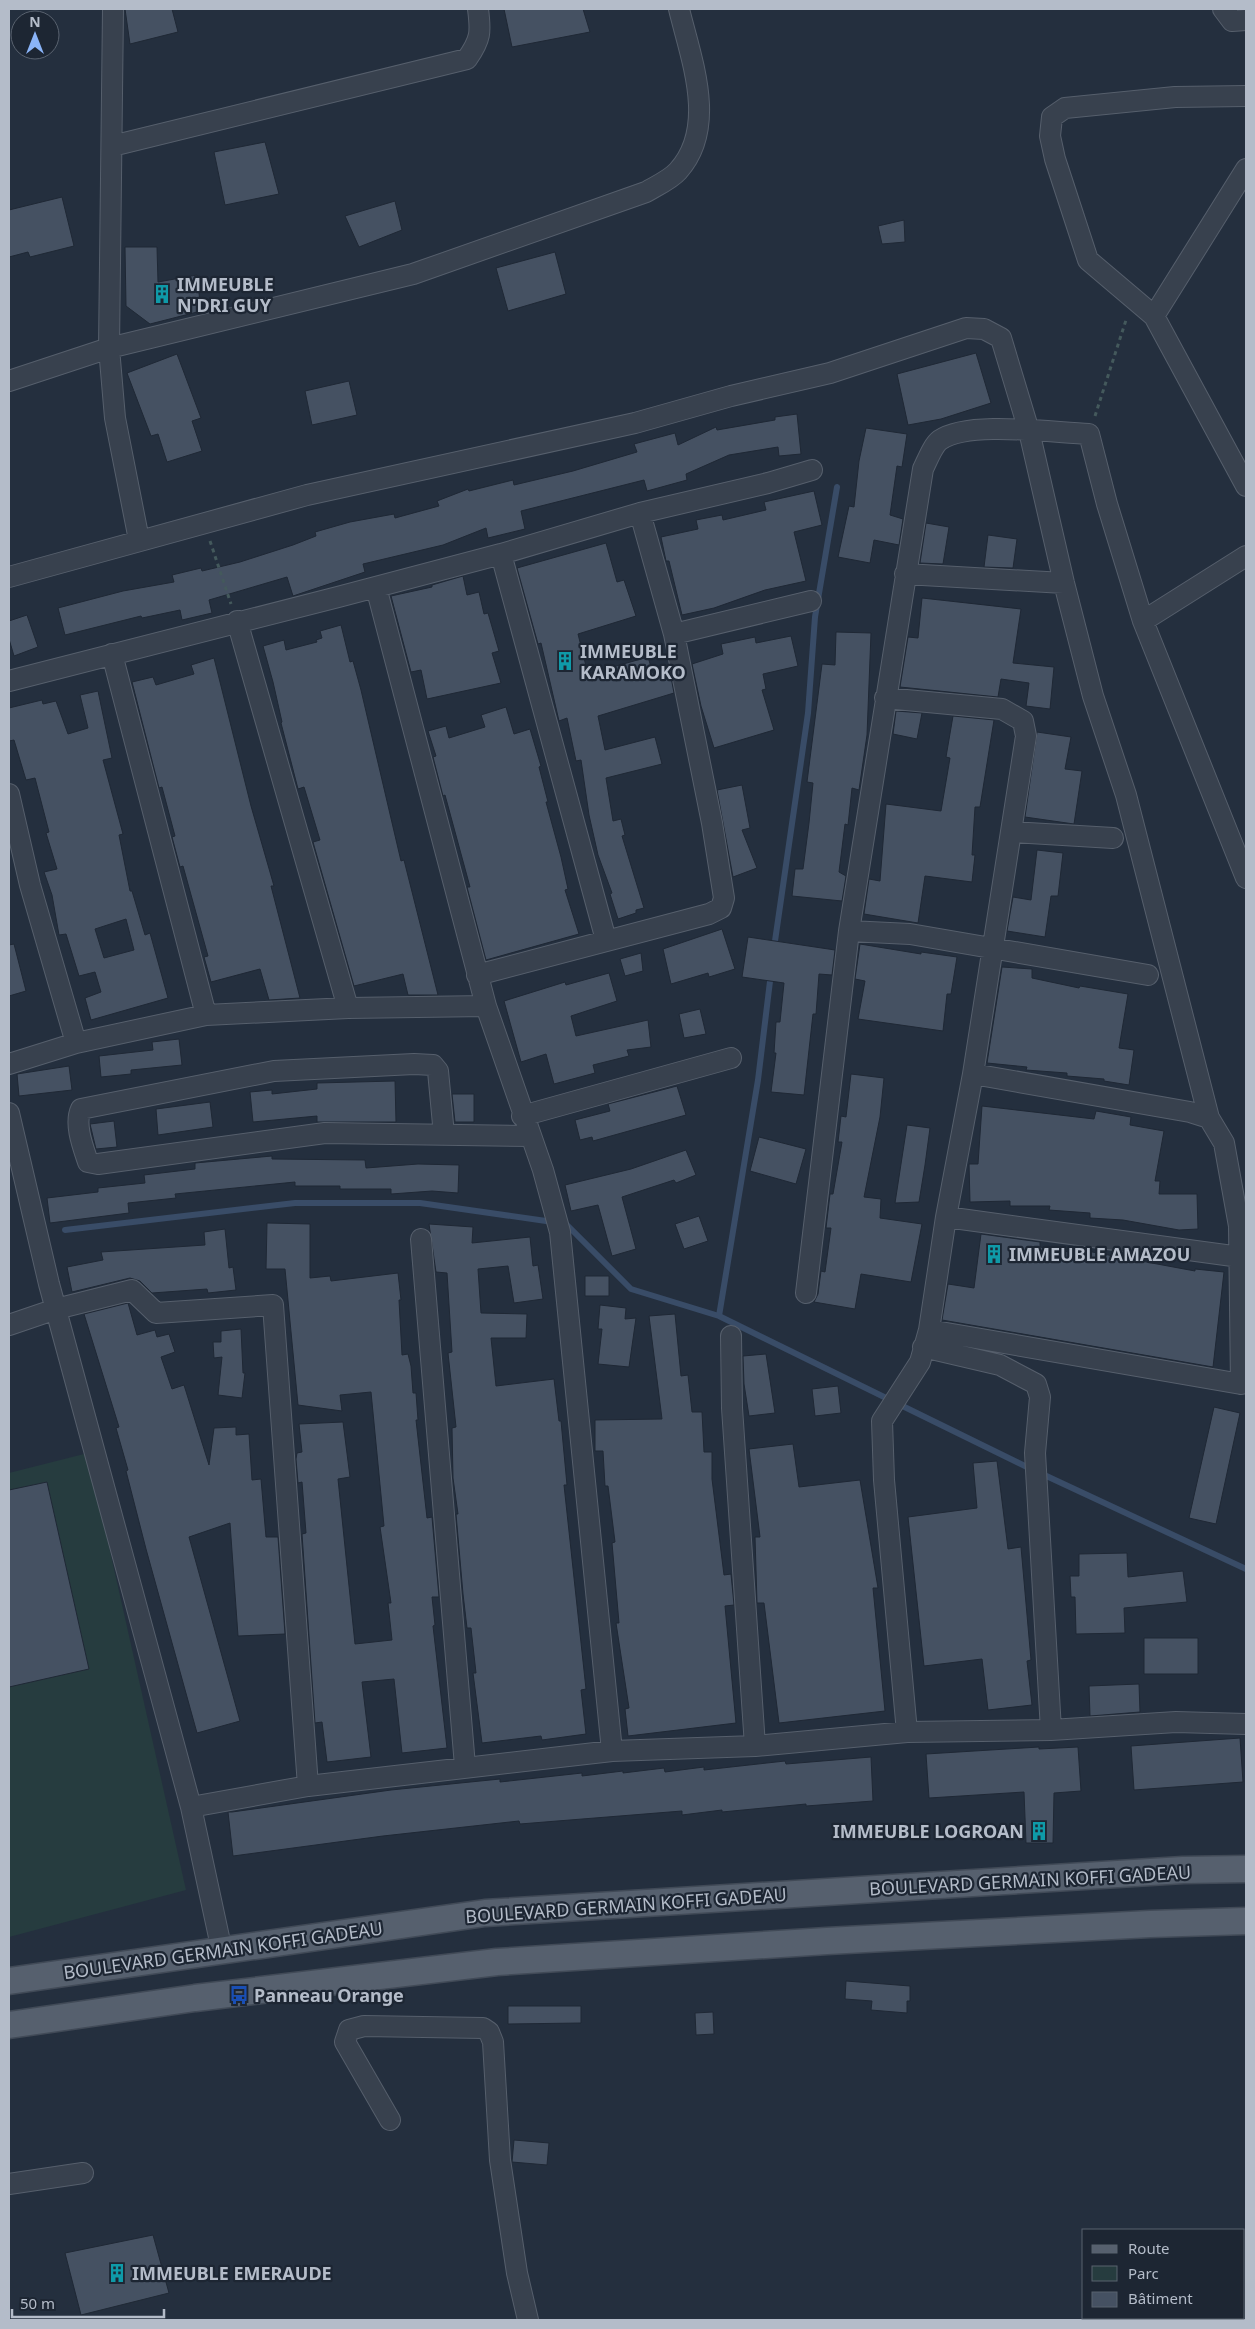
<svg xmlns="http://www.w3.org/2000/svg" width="1255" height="2329" font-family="'Noto Sans',sans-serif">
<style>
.green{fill:#263c3f}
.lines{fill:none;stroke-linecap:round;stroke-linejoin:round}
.stream{stroke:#394c67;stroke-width:6}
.building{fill:#455162;stroke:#1f2835;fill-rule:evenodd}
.minor-casing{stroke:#565f6c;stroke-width:22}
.major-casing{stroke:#414a57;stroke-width:29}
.path{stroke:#44595c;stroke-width:3;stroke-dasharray:4 4;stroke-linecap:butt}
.minor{stroke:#38414e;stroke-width:20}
.major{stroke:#56606e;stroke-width:26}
.labels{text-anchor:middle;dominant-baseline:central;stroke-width:4.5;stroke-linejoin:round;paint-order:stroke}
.poi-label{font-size:18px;font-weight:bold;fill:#b4bcc9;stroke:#1d2633;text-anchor:start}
.street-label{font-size:18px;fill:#b4bcc9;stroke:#1d2633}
</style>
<rect width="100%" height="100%" fill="#242f3e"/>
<path class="green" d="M88,1453L186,1890L9,1937V1473Z"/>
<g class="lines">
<path class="stream" d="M774,948L808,713L815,617L837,487
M563,1223L566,1224L631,1289L719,1316L1031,1469
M65,1230L295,1203H420L553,1222
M719,1316L758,1080L771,973
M1040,1473L1246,1569"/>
</g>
<path class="building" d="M125,9H172L178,32L130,44Z
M504,9H583L590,32L512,47Z
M265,142L279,194L225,205L214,152Z
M62,197L74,246L30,257L28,252L9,257V210Z
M395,201L402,230L359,247L345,216Z
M904,220L905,242L882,244L878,226Z
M125,247H157L158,282L197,275L201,311L150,324L126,306Z
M555,252L566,294L508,311L496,268Z
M976,353L991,403L941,419L908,425L897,374Z
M177,354L201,418L192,421L202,451L167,462L158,434L151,436L127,373Z
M349,381L357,415L312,425L305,391Z
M797,414L801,454L779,456L778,447L729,455L686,474L687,480L647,491L644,480L521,511L525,529L488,538L486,528L443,545L363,564L365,572L293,596L287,577L209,600L212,613L182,620L180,610L142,618L141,616L65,635L58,608L123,591L174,582L172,575L201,568L202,571L240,562L293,545L316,536L315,532L350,522L394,514L395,518L439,506L437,501L468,489L469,491L513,480L514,485L573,471L637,452L634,444L675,433L678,445L716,427L717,430L775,420V417Z
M866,428L907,434L902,467L897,466L890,515L903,519L899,545L874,540L870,563L838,557L849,506L854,507L859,461Z
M814,491L822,525L794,532L806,581L765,590L714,608L682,615L669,561H666L661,537L698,529L696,520L722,515L723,520L766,510L764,502Z
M926,523L949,527L943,564L920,563Z
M988,535L1017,539L1013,568L984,567Z
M606,543L617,582L624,580L636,616L578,634L588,674L648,657L654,677L670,672L674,693L598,716L605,750L655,737L662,764L606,778L613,821L621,819L625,835L622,836L644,908L636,910V913L618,919L610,894L612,893L598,855L589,815L581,760L576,761L567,718L559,721L541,643L538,644L517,568Z
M463,576L467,595L479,592L484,614L488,613L499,651L492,653L501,683L427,699L421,670L411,672L391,596L432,587V585Z
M922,598L1021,609L1013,663L1054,667L1050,709L1026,706L1029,683L1001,679L998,697L900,687L908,637L918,638Z
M27,615L38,647L14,656L9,639V621Z
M341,625L350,662L353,661L361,690L401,861L404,860L438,995H408L403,974L354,986L313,842L320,840L304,787L298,789L281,723L282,722L273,682L263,646L284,640L286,650L317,642L316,640L322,638L320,631Z
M836,632L871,633L867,735L859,790L852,788L848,825L845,824L839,872L846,876L842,901L792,896L795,869H803L809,823L813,783L807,782L822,664L835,665Z
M791,636L798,666L763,674L766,689L762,690L774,730L714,748L701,706L692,664L723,654L721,644L755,637L756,643Z
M214,658L251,806L274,886H271L300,998L269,1000L260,969L211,982L204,957L208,956L183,866L180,867L172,837L175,836L162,787L159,788L132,682L153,677L156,685L194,674L191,665Z
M98,691L112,758L103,760L123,834L119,835L130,891H132L145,935L150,933L168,998L91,1020L85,998L101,992L95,972L79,976L66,934L59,935L52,895L44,872L57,869L46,833L49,832L35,778L26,780L14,740L9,741V708L42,700L43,704L56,701L68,734L88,728L80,695ZM126,919L134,950L104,958L95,929Z
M506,707L514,734L530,729L541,766L539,767L548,802H546L561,857L568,889L565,890L579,934L486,960L467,887H470L445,795L443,796L433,757L436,756L428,731L446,726L449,738L485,727L481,715Z
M896,711L922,713L917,739L893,734Z
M953,716L994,720L980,807H975L972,855H975L972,882L925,876L918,923L864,914L869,879L880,881L886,804L941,811L950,758L946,757Z
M1037,732L1071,737L1065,769L1082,771L1074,824L1025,817Z
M742,785L750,828L742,830L757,868L733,877L717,790Z
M1037,850L1063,853L1058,896H1051L1045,937L1007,931L1013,897L1031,900Z
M722,929L735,969L709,977L708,973L671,984L663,949Z
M748,937L835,950L832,975L819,974L816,1014H813L804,1095L771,1092L776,1053H774L776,1022H780L784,983L742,977Z
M14,944L26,991L9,996V945Z
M860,944L921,954V952L957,957L951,994H947L943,1031L858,1019L865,981L855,979Z
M641,953L643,971L625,976L620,959Z
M1002,967L1032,969V978L1079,988L1080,986L1128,994L1119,1048L1134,1050L1129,1085L1104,1081V1079L1067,1076V1073L1026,1070L1027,1067L987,1063Z
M609,973L617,1001L571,1016L576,1036L648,1020L651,1047L627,1050L629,1056L593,1065L595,1073L554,1084L546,1054L521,1062L504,1001L565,982L566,985Z
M700,1009L706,1034L684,1038L679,1014Z
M179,1039L182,1065L131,1070V1074L101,1077L99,1056L153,1050L152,1042Z
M69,1066L72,1090L19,1096L17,1074Z
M851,1074L884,1078L880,1117L864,1197L881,1199L880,1218L922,1224L911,1282L861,1274L855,1309L814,1302L818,1294L821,1271L825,1272L831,1228H826L830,1194H833L842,1142H838L841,1116L846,1117Z
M395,1081L396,1122H317V1116L253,1122L250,1092L272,1090V1094L317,1089V1083Z
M677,1086L686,1115L593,1141L592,1137L580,1140L575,1120L610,1111L608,1104Z
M452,1094H474V1122H455Z
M210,1102L213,1127L158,1135L156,1109Z
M982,1106L1094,1119L1096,1111L1131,1117L1130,1125L1164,1131L1155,1181H1160L1159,1194H1197L1198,1229L1179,1230L1123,1220L1090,1218V1213L1049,1210L1050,1206H1010V1201L970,1202L969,1164H978Z
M114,1121L117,1147L96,1149L90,1124Z
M907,1125L930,1128L925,1165L919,1202L895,1203Z
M759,1137L806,1149L796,1184L750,1171Z
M686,1150L696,1175L676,1183L674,1180L622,1197L636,1249L612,1256L598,1205L571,1211L565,1185L631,1169Z
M272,1156V1159L365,1160L366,1168L418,1164L459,1165L458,1193L432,1191L391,1194V1189H340V1186H295V1182L175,1194L176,1198L128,1203L129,1213L50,1223L47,1198L98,1192V1188L145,1183L144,1175L195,1169V1163Z
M699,1216L708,1241L684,1249L675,1224Z
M267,1223L310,1224V1278L330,1276L331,1281L398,1273L401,1300H399L402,1355L408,1354L411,1366L413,1393H416L418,1420H416L427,1518L432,1517L439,1597H432L435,1625L433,1626L447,1748L402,1753L394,1679L362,1682L371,1757L327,1762L322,1722L315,1723L302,1534L306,1533L302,1482L298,1483L296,1459L297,1453L302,1452L299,1424L343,1422L350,1477L338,1479L355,1644L392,1640L388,1603H391L380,1527L384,1526L371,1392L340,1395L342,1411L298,1405L285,1269H266Z
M429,1224L473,1227L472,1243L530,1237L533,1266L538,1265L543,1299L514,1303L508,1266L478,1269L481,1313L527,1314L526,1338H491L496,1386L554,1379L559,1421H561L567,1485H564L586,1689L581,1690L586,1734L542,1740L541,1736L482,1743L473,1673H476L471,1628H467L463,1594L456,1514H458L453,1478L452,1428L456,1427L448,1353L452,1352L447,1273L436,1272Z
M225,1229L229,1268L233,1267L236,1290L208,1293L207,1289L152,1293L140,1281L130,1278L72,1292L67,1267L103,1260L101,1252L205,1245L204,1232Z
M981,1234L1040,1242V1247L1075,1253L1076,1249L1195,1271V1269L1224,1272L1213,1367L942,1320L948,1284L974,1288Z
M585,1276H609V1296H585Z
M128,1303L137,1335L155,1330L157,1337L169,1334L175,1352L161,1357L172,1389L184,1385L209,1465L214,1428L236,1427V1435L249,1434L252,1480L261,1479L266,1537H278L285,1634L238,1636L230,1523L189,1537L240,1721L197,1733L146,1549L126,1471L128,1470L116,1428L119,1427L84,1314Z
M600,1305L626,1308L625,1319L636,1318L629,1367L598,1364L602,1329H598Z
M675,1314L681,1376L688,1375L692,1412H702L704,1452H712V1479L724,1575L731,1574L734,1605L725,1606L736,1723L628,1736L625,1709L629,1708L616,1623H619L612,1543L615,1542L608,1486H605L603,1451H595V1420L662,1419L649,1316Z
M241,1329L243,1373H245L242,1398L218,1395L222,1357L214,1358L213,1342H221V1331Z
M766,1354L775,1413L749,1416L744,1384L743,1356Z
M838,1386L841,1413L815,1416L812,1389Z
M1214,1407L1240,1413L1216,1524L1189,1518Z
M793,1444L799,1487L860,1480L878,1588H873L885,1711L779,1723L764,1603H757L755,1537H760L749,1449Z
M997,1461L1008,1549L1021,1547L1031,1660L1027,1661L1032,1705L988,1710L982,1659L924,1666L908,1517L977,1508L973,1463Z
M47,1482L89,1669L9,1687V1490Z
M1127,1553L1128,1577L1183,1571L1187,1602L1124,1608L1125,1633L1076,1634L1075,1597H1071L1070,1576H1079V1554Z
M1144,1638H1198V1674H1144Z
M1139,1684L1140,1712L1090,1716L1089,1686Z
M1240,1738L1243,1782L1134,1790L1131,1746Z
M1039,1747V1749L1078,1747L1081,1791L1054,1793L1053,1843H1026L1024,1792L929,1798L926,1754Z
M871,1757L873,1801L806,1806V1804L722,1812V1810L682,1815V1811L520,1824L519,1821L383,1836L233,1856L228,1812H232L391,1790L500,1779V1782L582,1773V1776L623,1771V1773L664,1768L665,1772L704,1767V1770L785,1761L786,1764Z
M846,1981L910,1986V2001H907V2013L871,2010L872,2001L845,1999Z
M508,2006H581V2023L508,2024Z
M713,2012L714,2034L696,2035L695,2013Z
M514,2140L549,2143L547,2165L512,2162Z
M153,2235L169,2293L81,2315L65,2253Z"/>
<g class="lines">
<g class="minor-casing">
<path id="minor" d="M113,9L109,348L115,418L139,540
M1223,9L1232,21L1246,20
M1246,96L1175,97L1065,108L1052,117L1050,136L1055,159L1088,260L1154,316L1246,486
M112,146L467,59C481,39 481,32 478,9
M1154,316L1246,169
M9,381L109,348L413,274L646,192C656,186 670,180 678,171C718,127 691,59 679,9
M501,554L606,940
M905,574L1064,583
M9,577L307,495L635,423L731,396L830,373L966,328L984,329L1001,338L1029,431L1064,583L1093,696L1126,795L1209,1118
M376,587L486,1006L543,1170L560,1232L612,1751
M237,621L348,1008
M1143,621L1246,556
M674,634L811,601
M112,654L206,1015
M9,681L338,597L501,554L640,513L768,483L812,470
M885,698L1002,709L1023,721L1026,736L973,1074L946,1217L929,1330L920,1362L882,1421L884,1480L907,1732
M9,794L30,885L76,1043
M1011,832L1113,838
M849,931L910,934L1148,975
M477,975L709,914L721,908L724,898L712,823L674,634L640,513
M9,1064L76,1043L206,1015L348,1008L486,1006
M973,1074L1190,1112L1209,1118L1224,1143L1239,1226L1241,1384
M9,1113L49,1284L191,1807L222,1951
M522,1116L731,1058
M444,1135L438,1071L433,1065L414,1064L274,1071L81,1109C74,1124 83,1147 88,1162L98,1164L325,1133L531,1136
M946,1217L1240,1257
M421,1239L465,1766
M806,1293L849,931L923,469C927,461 933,445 940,440C969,420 1054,433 1089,434L1107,504L1143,621L1246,878
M9,1325L56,1309L132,1290L156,1313L273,1305L308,1786
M929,1330L1241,1384L1246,1383
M731,1336L732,1408L755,1746
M923,1347L1000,1365L1036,1384L1040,1397L1035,1453L1051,1730
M191,1807L308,1786L612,1751L755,1746L907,1732L1051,1730L1176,1722L1246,1724
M390,2120L345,2042L349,2030L364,2026L483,2028L489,2032L493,2042L500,2160L517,2273L528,2320
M9,2184L83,2173"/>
</g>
<g class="major-casing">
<path id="major" d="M9,1981L485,1913L1183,1870L1246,1869
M9,2025L195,1998L497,1962L827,1941L1150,1924L1246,1921"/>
</g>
<path class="path" d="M1095,416L1127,317
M210,541L231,604"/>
<use href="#minor" class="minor"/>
<use href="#major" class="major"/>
</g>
<defs>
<g id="building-bare" transform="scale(1.5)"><path d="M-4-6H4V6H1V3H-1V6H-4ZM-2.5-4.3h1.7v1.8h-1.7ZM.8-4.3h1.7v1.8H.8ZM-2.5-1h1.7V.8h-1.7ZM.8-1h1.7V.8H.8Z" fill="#0f9aa8" stroke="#1d2633" stroke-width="2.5" paint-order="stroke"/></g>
<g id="bus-bare" transform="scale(1.5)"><path d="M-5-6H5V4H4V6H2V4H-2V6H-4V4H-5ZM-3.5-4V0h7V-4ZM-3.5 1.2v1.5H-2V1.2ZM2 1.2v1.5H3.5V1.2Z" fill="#1a4fb4" stroke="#1d2633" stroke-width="2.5" paint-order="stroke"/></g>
</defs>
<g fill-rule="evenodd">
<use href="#building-bare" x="162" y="294"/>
<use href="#building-bare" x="565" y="661"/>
<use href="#building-bare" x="994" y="1254"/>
<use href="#building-bare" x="1039" y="1831"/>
<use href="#bus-bare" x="239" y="1995"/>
<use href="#building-bare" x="117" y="2273"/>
</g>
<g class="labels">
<g class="poi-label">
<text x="177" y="284">IMMEUBLE<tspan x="177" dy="21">N'DRI GUY</tspan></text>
<text x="580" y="651">IMMEUBLE<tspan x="580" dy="21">KARAMOKO</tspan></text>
<text x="1009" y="1254">IMMEUBLE AMAZOU</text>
<text x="1024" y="1831" text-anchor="end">IMMEUBLE LOGROAN</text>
<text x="254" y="1995">Panneau Orange</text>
<text x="132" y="2273">IMMEUBLE EMERAUDE</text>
</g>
<g class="street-label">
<text transform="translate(1030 1880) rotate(-3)">BOULEVARD GERMAIN KOFFI GADEAU</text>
<text transform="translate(626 1905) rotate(-4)">BOULEVARD GERMAIN KOFFI GADEAU</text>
<text transform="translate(223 1950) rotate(-8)">BOULEVARD GERMAIN KOFFI GADEAU</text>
</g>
</g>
<rect width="1255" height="2329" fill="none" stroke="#b4bcc9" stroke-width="20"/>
<rect x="1082" y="2229" width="162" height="90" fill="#1d2633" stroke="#59626f"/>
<rect x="1092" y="2245" width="25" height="8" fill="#56606e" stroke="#59626f"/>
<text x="1128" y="2254" font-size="15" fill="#b4bcc9">Route</text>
<rect x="1092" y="2266" width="25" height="15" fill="#263c3f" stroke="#59626f"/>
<text x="1128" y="2279" font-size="15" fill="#b4bcc9">Parc</text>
<rect x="1092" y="2292" width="25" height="15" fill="#455162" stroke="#59626f"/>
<text x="1128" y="2304" font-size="15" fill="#b4bcc9">Bâtiment</text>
<g transform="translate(35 35)"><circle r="24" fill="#1d2633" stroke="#59626f"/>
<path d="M0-4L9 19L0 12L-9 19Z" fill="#8ab4f8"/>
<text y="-8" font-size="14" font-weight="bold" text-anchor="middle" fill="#b4bcc9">N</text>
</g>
<path d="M12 2309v8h152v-8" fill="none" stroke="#b4bcc9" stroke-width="2.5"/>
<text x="20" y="2309" font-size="15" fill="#b4bcc9" stroke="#1d2633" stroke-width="4" paint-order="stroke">50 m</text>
</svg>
